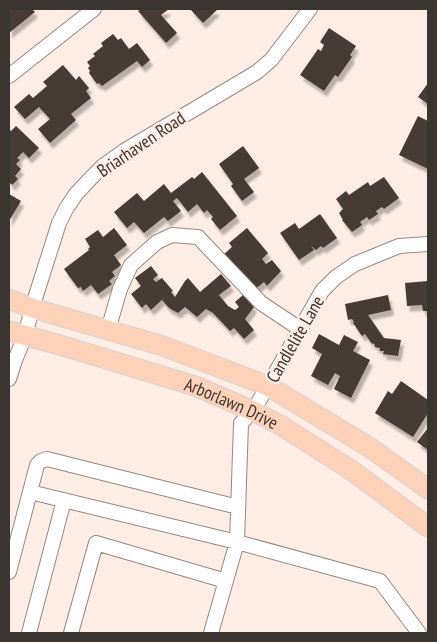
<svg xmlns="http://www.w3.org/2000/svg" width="437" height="642" font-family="'PT Sans Narrow',sans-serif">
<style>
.building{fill:#473a34;filter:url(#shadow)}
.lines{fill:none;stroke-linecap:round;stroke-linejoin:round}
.minor-casing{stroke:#978880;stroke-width:16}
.major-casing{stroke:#d4d3d2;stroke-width:21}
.minor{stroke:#fff;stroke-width:14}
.major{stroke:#fed1b9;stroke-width:19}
.labels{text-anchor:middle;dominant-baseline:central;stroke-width:5;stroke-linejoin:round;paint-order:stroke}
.street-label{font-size:18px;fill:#3b3532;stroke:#fdede5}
</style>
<defs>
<filter id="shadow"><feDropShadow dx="3" dy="5.5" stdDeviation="1" flood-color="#0004"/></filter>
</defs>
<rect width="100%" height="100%" fill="#fdede5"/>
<path class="building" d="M9,9H35L33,10L35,12L9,33Z
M141,9H169L161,15L177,33L166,43L138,11Z
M190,9H216L217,10L203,23Z
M329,28L356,46L350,55L352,57L338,77L335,75L324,91L300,75L318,49L321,51L324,45L320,42Z
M113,34L118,40L121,38L129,49L137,43L150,60L142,67L137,61L102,86L99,83L97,84L89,73L90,71L88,68L90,66L87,62L95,56L93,54L103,46L101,43Z
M63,65L76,80L79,76L89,88L86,91L91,98L71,114L76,120L50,143L38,129L50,119L39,107L25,119L14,107L29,94L33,98L47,86L43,82Z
M428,83V104L418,97Z
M418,116L428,121V169L399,155Z
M16,126L39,148L29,158L23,152L17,158L20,160L16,164L21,169L15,176L18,179L12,185L9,182V129L11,131Z
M243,146L259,168L244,179L254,192L242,201L231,186L233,184L219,164Z
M202,172L237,216L220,230L211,219L213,217L207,210L204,213L197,204L188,212L177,198L173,201L181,211L168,221L164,217L144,233L134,222L127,228L114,212L137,193L144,201L164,184L171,193L192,177L194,179Z
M384,177L399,198L384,209L382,207L376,211L378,214L369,220L367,217L360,222L362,225L352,232L342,220H343L339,213L343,209L336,199L346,191L349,195L368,182L370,186Z
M9,194L21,201L9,221Z
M320,214L337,238L323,248L321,246L316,250L311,246L314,250L299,260L280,233L295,223L299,229Z
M114,228L127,245L114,255L121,265L112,272L115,276L109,281L112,284L98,294L91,285L83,291L81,287L78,288L64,269L89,250L88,249L90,247L85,239L98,230L103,237Z
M247,228L268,253L262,259L266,264L272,260L281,271L267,286L264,282L253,291L223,255L232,247L229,243Z
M151,266L158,275L153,279L156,282L162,278L173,291L171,292L175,297L185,281L188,278L200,292L221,274L231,286L219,295L228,306L235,310L239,307L235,302L243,295L254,307L245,319L254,330L244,339L234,328L230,331L213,313L206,309L197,317L185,307L178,313L169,308L162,300L166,296L151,310L146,304L142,308L131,294L141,286L135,278Z
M428,281V311H423L422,305L407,306L405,283Z
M388,295L391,310L368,315L384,338L401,340L398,356L383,354L384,351H380V348L375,347V345L373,343L372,344L365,334L362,336L353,323L354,322L352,319L348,320L345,304Z
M319,334L339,345L344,335L358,342L353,351L370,360L351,398L334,389L340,376L335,373L328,385L311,376L322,354L312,348Z
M401,381L428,400V413L413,437L375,413L388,391L392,394Z
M428,428V450L417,442Z"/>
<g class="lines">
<g class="minor-casing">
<path id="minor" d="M9,76L94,9
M108,330L120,289L131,265L157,242L172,235L198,237L261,303L300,329
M9,379L15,360L25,336L32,308L59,223L66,209L76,194L91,178L103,166L124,151L257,72L271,60L310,9
M30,492L237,542L211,633
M9,572L37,465L41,461L47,459L238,507
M29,633L64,500
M71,633L96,543L226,581
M419,633L380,581L237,542L241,423L253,411L268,386L322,291L336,277L355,264L399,246L428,244"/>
</g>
<g class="major-casing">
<g id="major">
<path d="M9,299L32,308L163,346L268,386L369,447L428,489"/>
<path id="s1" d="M9,331L60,345L195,386L253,411L280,425L351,470L428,527"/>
</g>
</g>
<use href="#minor" class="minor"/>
<use href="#major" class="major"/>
</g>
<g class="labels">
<g class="street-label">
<text transform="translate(141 144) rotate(-34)">Briarhaven Road</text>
<text transform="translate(295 339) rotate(-60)">Candlelite Lane</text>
<text stroke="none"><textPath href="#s1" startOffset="234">Arborlawn Drive</textPath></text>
</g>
</g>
<rect width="437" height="642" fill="none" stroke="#3b3532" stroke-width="20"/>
</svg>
